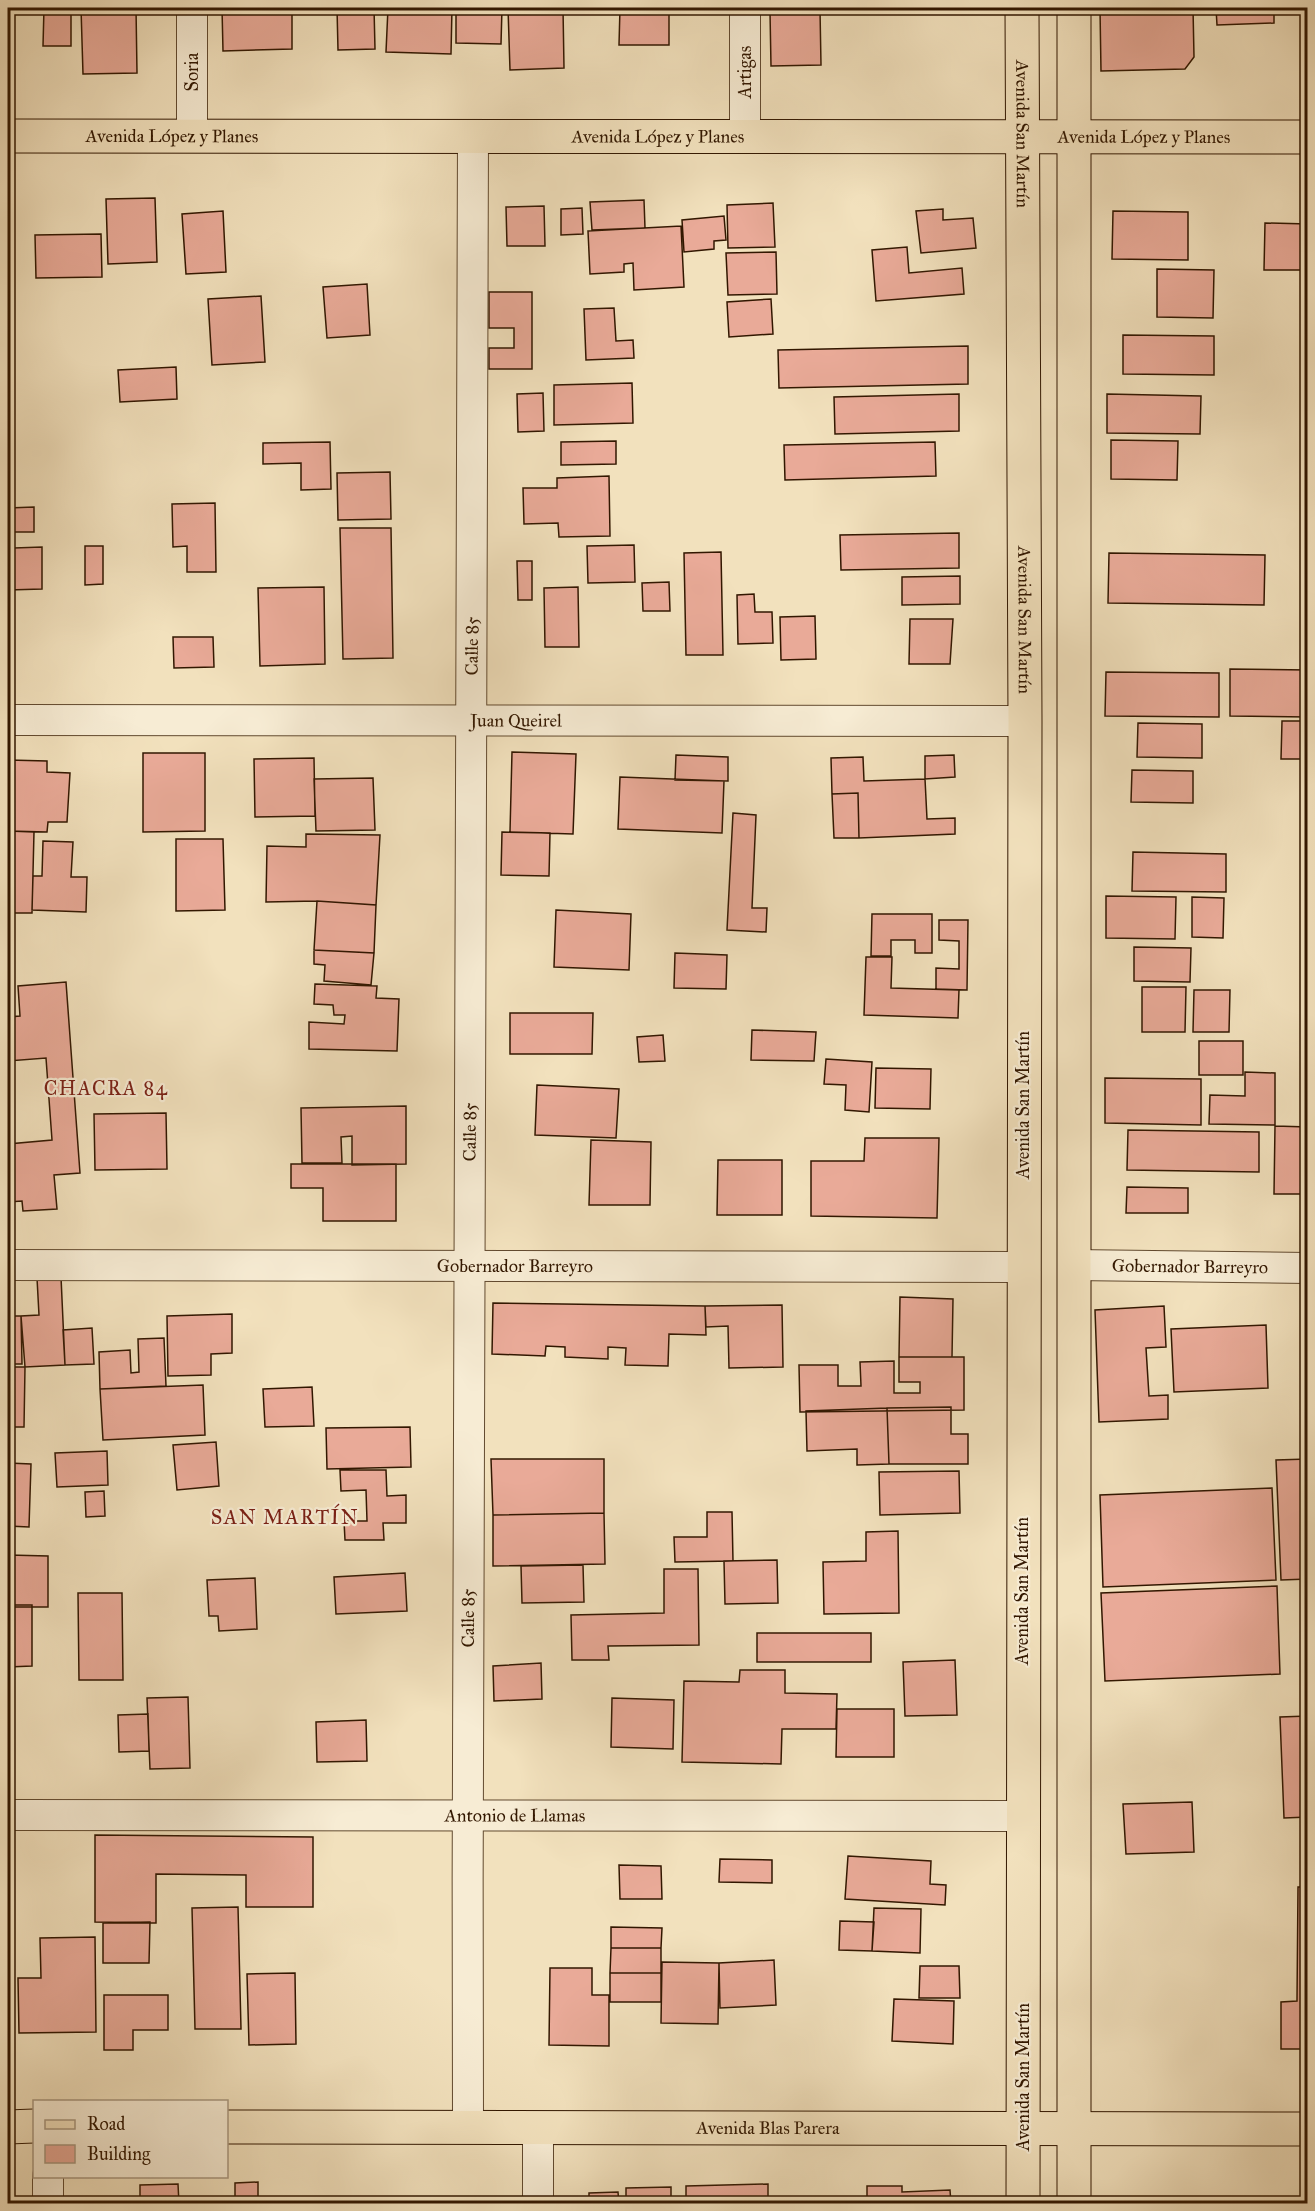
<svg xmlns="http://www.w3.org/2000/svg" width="1315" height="2211" font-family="'IM FELL Great Primer',serif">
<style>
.building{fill:#e9aa98;stroke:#321700;stroke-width:1.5}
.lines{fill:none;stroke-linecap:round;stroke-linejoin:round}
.minor-casing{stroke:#624a2f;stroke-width:32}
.primary-casing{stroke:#321700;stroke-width:35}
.minor{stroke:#f7ecd4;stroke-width:30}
.primary{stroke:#f2e1bd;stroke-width:33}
.labels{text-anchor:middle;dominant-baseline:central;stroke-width:4.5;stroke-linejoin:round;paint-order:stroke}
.street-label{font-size:18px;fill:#321700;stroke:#f7ecd4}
.neighbourhood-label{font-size:20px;letter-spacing:1.5px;fill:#7a1f14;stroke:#f7ecd4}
</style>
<rect width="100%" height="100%" fill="#f2e1bd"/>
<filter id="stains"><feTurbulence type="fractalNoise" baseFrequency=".00333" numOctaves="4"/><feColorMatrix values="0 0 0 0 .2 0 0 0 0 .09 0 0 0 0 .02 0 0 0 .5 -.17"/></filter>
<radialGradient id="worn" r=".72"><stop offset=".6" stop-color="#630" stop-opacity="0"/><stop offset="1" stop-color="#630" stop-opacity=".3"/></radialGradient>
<path class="building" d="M44,8H71V46H43Z
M81,8H136L137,73L83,74Z
M222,8H292V49L223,51Z
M337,8H374L375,49L338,50Z
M388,8H452L451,54L386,52Z
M456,8H502L501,44L456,43Z
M508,8H563L564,68L510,70Z
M620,8H669V45H619Z
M1152,8H1193L1194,57L1185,69L1101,71L1100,9Z
M1216,8H1274V23L1217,25Z
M820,10L821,65L771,66L770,12Z
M155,198L157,262L108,264L106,199Z
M644,200L645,228L592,230L590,202Z
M773,203L775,247L728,248L727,205Z
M544,206L545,246H507L506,207Z
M582,208L583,234L561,235V209Z
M943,209V220L973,218L976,248L921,253L916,211Z
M223,211L226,272L186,274L182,214Z
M1113,211L1188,212V260L1112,259Z
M724,216L726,240L714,241V249L684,252L682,220Z
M1265,223L1308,224V270H1264Z
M681,226L684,287L634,290L633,263L624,264V272L590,274L588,231Z
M101,234L102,277L36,278L35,235Z
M907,247L909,273L962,268L964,294L876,301L872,250Z
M776,252L777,294L728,295L726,253Z
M1157,269L1214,270L1213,318L1157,317Z
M367,284L370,335L327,338L323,287Z
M489,292H532V369H489V348H514V328H489Z
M261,296L265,362L212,365L208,299Z
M771,299L773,334L729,337L727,302Z
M614,308L616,341L633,340L634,358L586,360L584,309Z
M1123,335L1214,336V375L1123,374Z
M968,346V384L779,388L778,350Z
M176,367L177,399L120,402L118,370Z
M632,383L633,423L554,425V385Z
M543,393L544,431L518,432L517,394Z
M959,394V431L835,434L834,397Z
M1107,394L1201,396L1200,434L1107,433Z
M1111,440L1178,441L1177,480L1111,479Z
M616,441V464L561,465V442Z
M330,442L331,489L301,490V463L263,464V443Z
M935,442L936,476L785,480L784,445Z
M390,472L391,519L338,520L337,473Z
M609,476L610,536L559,537L558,523L524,524L523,488H557V478Z
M215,503L216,572H187V546L173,547L172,504Z
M34,507V532H13L14,548L42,547V589L8,590V508Z
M340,528H391L393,658L343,659Z
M959,533V568L841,570L840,535Z
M634,545L635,582L588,583L587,546Z
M85,546H103V584L85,585Z
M721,552L723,655H686L684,553Z
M1109,553L1265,555L1264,605L1108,603Z
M517,561H532V600H518Z
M960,576V604L902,605V577Z
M669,582L670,611H643L642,583Z
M324,587L325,664L260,666L258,588Z
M578,587L579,647H545L544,588Z
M754,594L755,612H772L773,643L738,644L737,595Z
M815,616L816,659L781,660L780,617Z
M910,619H953L950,664H909Z
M173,637H213L214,667L174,668Z
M1230,669L1308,670V717L1230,716Z
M1106,672L1219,673V717L1105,716Z
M1282,721H1308V759H1281Z
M1138,723L1202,724V758L1137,757Z
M512,752L576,754L573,834L510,832Z
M143,753H205V831L143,832Z
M676,755L728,757V781L675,780Z
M954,755L955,777L925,779V756Z
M863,757L864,781L925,779L927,819L955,818V834L859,838L858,793L832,794L831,758Z
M314,758L315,816L255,817L254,759Z
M8,760L47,761V772L70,773L67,822H48L47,832L8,831Z
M1132,770L1193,771V803L1131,802Z
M620,777L724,781L722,833L618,829Z
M373,778L375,830L316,831L314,779Z
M858,793L859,838H834L832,794Z
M733,813L756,815L752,908H767L766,932L727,930Z
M8,831L34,832L32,913H8Z
M502,832L550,833L549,876L501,875Z
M306,834L380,835L376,905L317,901L266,902L267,846L306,847Z
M176,839H223L225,910L176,911Z
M43,841L73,842L71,877H87L86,912L32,910L33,876H42Z
M1133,852L1226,854V892L1132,891Z
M1106,896L1176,897L1175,939L1106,938Z
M1192,897L1224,898L1223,938L1192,937Z
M317,901L376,905L374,953L314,950Z
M556,910L631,914L629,970L554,967Z
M872,914H932V953H915V940H891V956H871Z
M939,920H968L967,990L936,989V968L959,969V941L939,940Z
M1134,947L1191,948L1190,982L1134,981Z
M314,950L374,953L371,985L324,981L325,965L314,964Z
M675,953L727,955L726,989L674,988Z
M866,957H892L891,988L959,990L958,1018L864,1015Z
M66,982L80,1173L54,1175L57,1209L23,1211L22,1201L8,1202V1144L52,1140L46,1058L8,1061V1017L20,1016L18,986Z
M315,984L377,986L376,998L399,999L397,1051L309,1049V1022L344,1024L345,1015H334L333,1005L314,1004Z
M1142,987H1186L1185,1032H1142Z
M1194,990H1230L1229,1032H1193Z
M510,1013H593L592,1054H510Z
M752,1030L816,1032L814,1061L751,1060Z
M663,1035L665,1061L639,1062L637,1037Z
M1199,1041H1243V1075H1199Z
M826,1059L872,1062L869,1112L845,1110L846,1085L824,1084Z
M876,1068L931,1069L930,1109L875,1108Z
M1245,1072L1275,1073V1125L1209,1124L1210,1095L1245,1096Z
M1105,1078L1201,1079V1125L1105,1123Z
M537,1085L619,1089L616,1138L535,1135Z
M406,1106V1164L352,1165V1136L341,1137L342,1163H302L301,1108Z
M166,1113L167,1169L95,1170L94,1114Z
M1275,1126L1308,1127V1194H1274Z
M1128,1130L1259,1132V1172L1127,1170Z
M865,1138H939L937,1218L811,1216V1161H864Z
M591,1140L651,1142L650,1205H589Z
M718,1160H782V1215H717Z
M291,1164H396V1221H323V1188H291Z
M1127,1187L1188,1188V1213H1126Z
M61,1277L65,1365L25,1367L21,1316L39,1315L37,1278Z
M900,1297L953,1299L952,1357H899Z
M493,1303L705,1306L706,1335L669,1334L668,1366L625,1365L626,1348L608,1347V1359L565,1357V1347L546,1346L545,1356L492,1354Z
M782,1305L783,1367L729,1368L728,1326L706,1327L705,1306Z
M1164,1306L1166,1347L1146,1348L1149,1396L1168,1395V1419L1099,1422L1095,1310Z
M232,1314V1353L211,1354V1375L168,1376L167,1316Z
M8,1316H21L22,1364H8Z
M1266,1325L1268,1388L1174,1392L1171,1329Z
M92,1328L94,1364L65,1365L63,1330Z
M164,1338L166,1386L100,1389L99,1352L130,1350L131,1373L139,1372L138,1339Z
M899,1357H964V1410L800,1412L799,1365H838V1386H861L860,1362L894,1361V1393H920V1382H899Z
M8,1367H25L24,1427H8Z
M203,1385L205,1435L103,1440L100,1389Z
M312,1387L314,1426L265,1427L263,1389Z
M951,1407V1434H968V1464H889L887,1408Z
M887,1408L889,1464L857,1465V1449L807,1451L806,1411Z
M410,1427L411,1467L327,1469L326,1428Z
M216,1442L219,1486L177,1490L173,1445Z
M107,1451L108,1485L57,1487L55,1453Z
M491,1459H604V1513L493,1515Z
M1308,1459V1579L1281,1580L1276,1460Z
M8,1463L31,1464L29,1527L8,1526Z
M340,1470H386L387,1496L406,1495V1523H383L384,1540H345L344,1521H367L366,1490L341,1491Z
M959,1471L960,1513L880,1515L879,1472Z
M1272,1488L1276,1580L1103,1587L1100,1495Z
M104,1491L105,1516L86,1517L85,1492Z
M707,1512H732L733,1561L675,1562L674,1537H707Z
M604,1513L605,1564L493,1566V1515Z
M898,1531L899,1613L824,1614L823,1562L866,1561V1532Z
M8,1555L48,1556V1607H8Z
M777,1560L778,1603L725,1604L724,1561Z
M583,1565L584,1602L522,1603L521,1566Z
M664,1569H698L699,1645L608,1646L609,1660H572L571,1615L664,1613Z
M405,1573L407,1611L336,1614L334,1577Z
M255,1578L257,1629L219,1631L218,1616H209L207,1580Z
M1277,1586L1280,1674L1105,1681L1101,1593Z
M78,1593H122L123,1680H79Z
M8,1605H32V1666L8,1667Z
M757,1633H871V1662H757Z
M955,1660L957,1715L905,1716L903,1662Z
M541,1663L542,1699L494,1701L493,1666Z
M740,1670H785V1693L837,1694L836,1729H782L781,1764L682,1762L684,1681L739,1682Z
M188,1697L190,1768L150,1769L147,1698Z
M612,1698L674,1700L673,1749L611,1747Z
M837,1709H894V1757H836Z
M148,1714L149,1751L119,1752L118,1715Z
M1308,1716V1817L1284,1818L1280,1717Z
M366,1720L367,1761L317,1762L316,1722Z
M1192,1802L1194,1852L1126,1854L1123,1804Z
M95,1835L313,1837V1907H246V1875L156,1874V1923L95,1922Z
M848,1856L931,1861L930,1884L946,1885L945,1905L845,1899Z
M720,1859L772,1860V1883L719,1882Z
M619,1865L661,1866L662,1899H620Z
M1298,1887H1308V2049H1281V2002L1297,2001Z
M238,1907L241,2029H195L192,1908Z
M874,1908L921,1909L920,1953L872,1951Z
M840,1921L874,1922L872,1951L839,1950Z
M150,1922L149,1963H103V1923Z
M611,1927L662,1928L661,1948H611Z
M95,1937L96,2032L19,2033L18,1978H41L40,1938Z
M611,1948H661V1973H610Z
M774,1960L776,2005L720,2008L719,1963Z
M662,1962L719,1963L718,2024L661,2023Z
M920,1966H959L960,1998H919Z
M550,1968H592V1995H609V2046L549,2045Z
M295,1973L296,2044L249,2045L247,1974Z
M610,1973H661V2002H610Z
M104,1995H168V2030H133V2050H104Z
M894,1999L954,2001L953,2044L892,2041Z
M258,2182V2204H235V2183Z
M178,2184L179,2204H140V2185Z
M768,2184V2204H686V2186Z
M867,2186H902V2192L950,2190L951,2204H867Z
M671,2187V2204H626V2188Z
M618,2192L619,2204H589V2193Z"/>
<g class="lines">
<g class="minor-casing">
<g id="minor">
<path d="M192,8V136"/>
<path d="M745,8V136"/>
<path id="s1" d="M8,720L1025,721"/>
<path id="s2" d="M8,1265L1023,1267"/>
<path id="s3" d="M1073,1265L1308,1268"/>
<path id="s4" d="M8,1815L1022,1816"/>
<path id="s5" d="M468,2128C466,1464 473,800 473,136"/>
<path d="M48,2204V2176"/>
<path d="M538,2204V2127"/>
</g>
</g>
<g class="primary-casing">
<g id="primary">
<path id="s6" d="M1022,8L1025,721L1023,2204"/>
<path d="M1074,8V2204"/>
<path id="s7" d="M8,136L1308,137"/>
<path d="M8,2127L34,2126"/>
<path id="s8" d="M226,2127L1308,2129"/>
</g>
</g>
<use href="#minor" class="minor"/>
<use href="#primary" class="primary"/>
</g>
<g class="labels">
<g class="street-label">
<text transform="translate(192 72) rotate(-90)">Soria</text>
<text transform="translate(745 72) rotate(-90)">Artigas</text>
<text stroke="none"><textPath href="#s6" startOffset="126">Avenida San Martín</textPath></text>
<text stroke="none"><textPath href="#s7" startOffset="164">Avenida López y Planes</textPath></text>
<text stroke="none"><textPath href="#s7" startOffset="650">Avenida López y Planes</textPath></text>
<text stroke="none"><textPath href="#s7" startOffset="1136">Avenida López y Planes</textPath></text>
<text stroke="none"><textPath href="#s6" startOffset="612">Avenida San Martín</textPath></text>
<text stroke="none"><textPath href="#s5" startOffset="1482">Calle 85</textPath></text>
<text stroke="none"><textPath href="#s1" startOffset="508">Juan Queirel</textPath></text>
<text transform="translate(1023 1105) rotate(-90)">Avenida San Martín</text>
<text stroke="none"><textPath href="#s5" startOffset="996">Calle 85</textPath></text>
<text stroke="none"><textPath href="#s2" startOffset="507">Gobernador Barreyro</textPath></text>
<text stroke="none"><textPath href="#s3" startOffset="117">Gobernador Barreyro</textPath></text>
<text transform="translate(1022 1591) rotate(-90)">Avenida San Martín</text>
<text stroke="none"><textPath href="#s5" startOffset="510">Calle 85</textPath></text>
<text stroke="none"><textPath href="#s4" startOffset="507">Antonio de Llamas</textPath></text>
<text transform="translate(1023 2077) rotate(-90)">Avenida San Martín</text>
<text stroke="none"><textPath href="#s8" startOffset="542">Avenida Blas Parera</textPath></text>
</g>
<g class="neighbourhood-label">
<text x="106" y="1088">CHACRA 84</text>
<text x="285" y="1517">SAN MARTÍN</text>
</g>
</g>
<rect width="1315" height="2211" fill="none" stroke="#f2e1bd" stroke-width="30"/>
<rect x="9" y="9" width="1297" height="2193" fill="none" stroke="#321700" stroke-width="3"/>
<rect x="15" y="15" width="1285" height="2181" fill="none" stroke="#321700" stroke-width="1.5"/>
<rect x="33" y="2100" width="195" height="78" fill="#f7ecd4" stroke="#a8977f" stroke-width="1.5"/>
<rect x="45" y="2120" width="30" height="9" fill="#f2e1bd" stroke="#a8977f" stroke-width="1.5"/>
<text x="87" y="2130" font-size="18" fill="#321700">Road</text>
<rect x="45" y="2145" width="30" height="18" fill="#e9aa98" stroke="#a8977f" stroke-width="1.5"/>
<text x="87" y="2160" font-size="18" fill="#321700">Building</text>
<rect width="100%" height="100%" filter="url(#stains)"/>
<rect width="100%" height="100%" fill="url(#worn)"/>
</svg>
